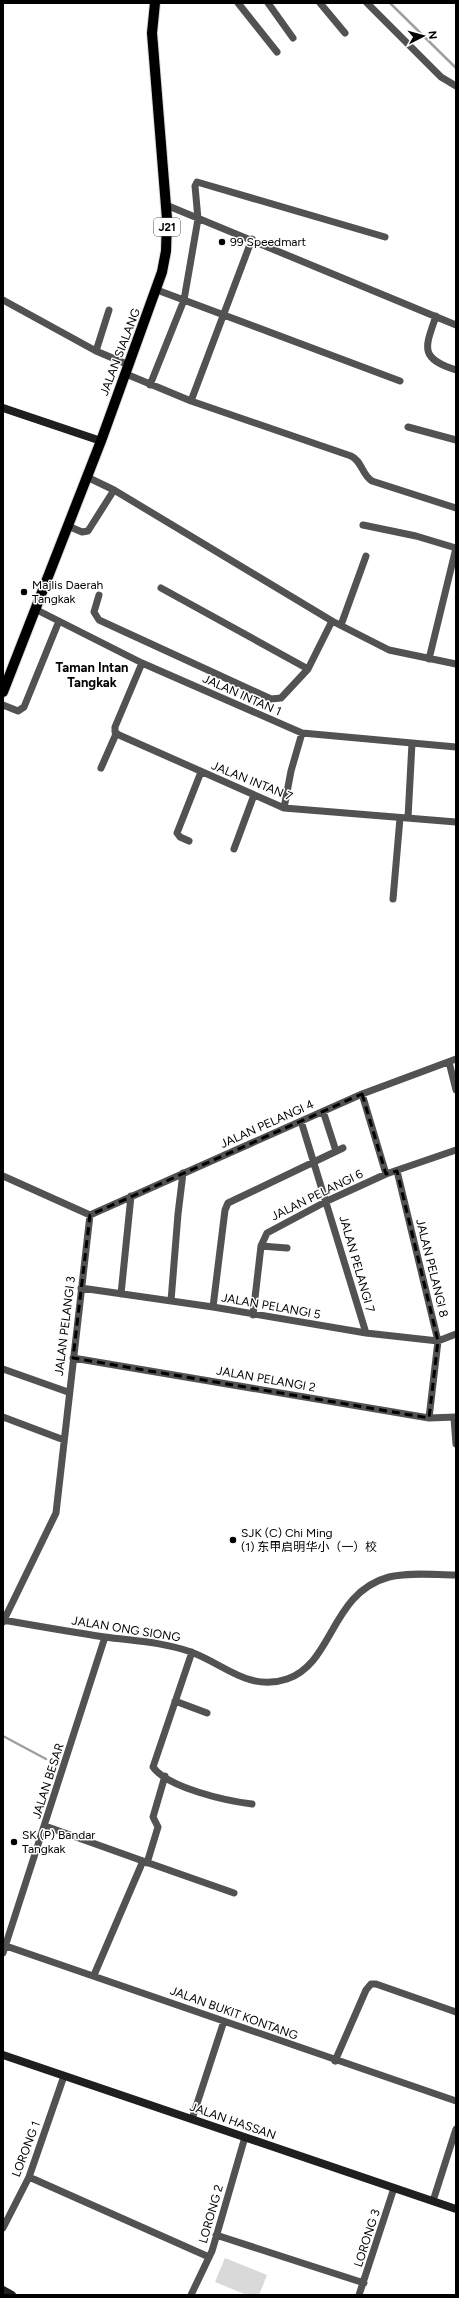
<svg xmlns="http://www.w3.org/2000/svg" width="459" height="2298" font-family="Figtree,'Noto Sans SC',sans-serif">
<style>
.green{fill:#d9d9d9}
.lines{fill:none;stroke-linecap:round;stroke-linejoin:round}
.stream{stroke:#a0a0a0;stroke-width:2.5}
.primary-casing{stroke:#dbdbdb;stroke-width:12}
.street{stroke:#525252;stroke-width:7}
.secondary{stroke:#1f1f1f;stroke-width:8}
.primary{stroke:#000;stroke-width:10}
.marked{fill:none;stroke:#000;stroke-width:3;stroke-dasharray:8 5;stroke-linejoin:round}
.poi-dot{fill:#000;stroke:#fff;stroke-width:1.5}
.labels{text-anchor:middle;dominant-baseline:central;stroke-width:3;stroke-linejoin:round;paint-order:stroke}
.shield{fill:#fff;stroke:#4c4c4c;stroke-width:1}
.shield-label{font-size:11px;font-weight:bold;fill:#000}
.poi-label{font-size:12px;fill:#000;stroke:#fff;text-anchor:start}
.street-label{font-size:12px;fill:#000;stroke:#fff}
.neighbourhood-label{font-size:13px;font-weight:bold;fill:#000;stroke:#fff}
</style>
<rect width="100%" height="100%" fill="#fff"/>
<path class="green" d="M225,2258L267,2275L259,2295H247L215,2282Z"/>
<g class="lines">
<path class="stream" d="M390,3L456,68
M3,1736L46,1759"/>
<g class="primary-casing">
<path id="primary" d="M3,692L101,441L162,272L166,251L167,219L152,33L155,3"/>
</g>
<path class="street" d="M238,3L277,52
M268,3L293,38
M320,3L345,33
M367,3L441,77L456,86
M166,205L456,325
M157,290L400,381
M3,300L96,351L129,365
M436,316C425,348 419,358 456,370
M96,351L109,310
M126,374L191,401L351,456C362,461 362,475 372,481L456,508
M150,385L184,300L198,219L195,186L197,182L385,237
M191,401L252,239
M408,427L456,440
M87,477L114,490L332,621L389,650L456,664
M363,525L416,536L456,548
M68,526L82,532L88,531L114,490
M161,588L308,669L332,621
M99,595L94,612L99,620L271,699L281,698L308,669
M35,609L142,663L302,733L456,747
M341,625L366,556
M429,659L456,548
M142,663L115,727V732L119,735L284,808L456,822
M3,705L18,711L24,707L59,621
M101,768L116,734
M284,808L291,771L302,733
M408,818L412,743
M189,841L180,837L177,833L201,772
M234,849L254,795
M393,899L400,818
M449,1062L456,1090
M362,1094L386,1174
M323,1111L336,1151
M301,1121L366,1333
M397,1171L438,1341L429,1418
M3,1176L90,1215
M90,1215L362,1094L456,1059
M261,1246L287,1248
M81,1288L213,1307L366,1333L438,1341L456,1334
M121,1294L131,1196
M171,1301L178,1214L183,1173
M213,1307L225,1210L228,1203L343,1148
M253,1315L261,1246L267,1233L327,1201L386,1174L456,1150
M73,1358L429,1418L456,1417
M3,1369L68,1392
M3,1417L64,1440
M454,1418L456,1444
M3,1620C37,1626 71,1632 105,1637C134,1641 163,1642 191,1652C224,1664 249,1692 287,1679C334,1663 330,1593 389,1577C410,1572 435,1575 456,1575
M3,1622L56,1513L90,1215
M192,1652L153,1767C168,1788 227,1801 252,1804
M175,1701L207,1713
M45,1826L143,1861L94,1975
M143,1861L234,1893
M147,1863L158,1827L153,1817L165,1776
M6,1946L456,2101
M3,1953L105,1637
M335,2061L366,1990L371,1984H376L456,2012
M192,2119L224,2021
M29,2177L209,2257
M433,2201L456,2129
M3,2228L29,2177L64,2076
M216,2235L364,2283
M191,2295L212,2251L245,2137
M359,2295L394,2188"/>
<path class="secondary" d="M3,408L101,441
M3,2055L456,2209
M3,2290L12,2295"/>
<use href="#primary" class="primary"/>
</g>
<path class="marked" d="M362,1094L386,1174L397,1171L438,1341L429,1418L73,1358L90,1215Z"/>
<g class="poi-dot">
<circle cx="222" cy="242" r="4"/>
<circle cx="24" cy="592" r="4"/>
<circle cx="233" cy="1540" r="4"/>
<circle cx="14" cy="1842" r="4"/>
</g>
<g class="labels">
<rect class="shield" x="154" y="218" width="26" height="18" rx="3"/>
<g class="shield-label">
<text x="167" y="227">J21</text>
</g>
<g class="poi-label">
<text x="230" y="242">99 Speedmart</text>
<text x="32" y="585">Majlis Daerah<tspan x="32" dy="14">Tangkak</tspan></text>
<text x="241" y="1533">SJK (C) Chi Ming<tspan x="241" dy="14">(1) 东甲启明华小（一）校</tspan></text>
<text x="22" y="1835">SK (P) Bandar<tspan x="22" dy="14">Tangkak</tspan></text>
</g>
<g class="street-label">
<text transform="translate(120 352) rotate(-69)">JALAN SIALANG</text>
<text transform="translate(242 695) rotate(24)">JALAN INTAN 1</text>
<text transform="translate(252 781) rotate(22)">JALAN INTAN 7</text>
<text transform="translate(267 1124) rotate(-24)">JALAN PELANGI 4</text>
<text transform="translate(317 1195) rotate(-26)">JALAN PELANGI 6</text>
<text transform="translate(357 1264) rotate(74)">JALAN PELANGI 7</text>
<text transform="translate(432 1268) rotate(76)">JALAN PELANGI 8</text>
<text transform="translate(271 1306) rotate(10)">JALAN PELANGI 5</text>
<text transform="translate(65 1326) rotate(-83)">JALAN PELANGI 3</text>
<text transform="translate(266 1379) rotate(10)">JALAN PELANGI 2</text>
<text transform="translate(126 1629) rotate(9)">JALAN ONG SIONG</text>
<text transform="translate(48 1781) rotate(-72)">JALAN BESAR</text>
<text transform="translate(234 2013) rotate(20)">JALAN BUKIT KONTANG</text>
<text transform="translate(233 2121) rotate(19)">JALAN HASSAN</text>
<text transform="translate(26 2149) rotate(-69)">LORONG 1</text>
<text transform="translate(211 2214) rotate(-74)">LORONG 2</text>
<text transform="translate(367 2238) rotate(-72)">LORONG 3</text>
</g>
<g class="neighbourhood-label">
<text x="92" y="667">Taman Intan<tspan x="92" dy="15">Tangkak</tspan></text>
</g>
</g>
<rect width="459" height="2298" fill="none" stroke="#000000" stroke-width="8"/>
<g transform="translate(423 36) rotate(84)" stroke="#ffffff" stroke-width="3" paint-order="stroke">
<path d="M0-3L7 15L0 10L-7 15Z" fill="#000000"/>
<text y="-6" font-size="11" font-weight="bold" text-anchor="middle" fill="#000000">N</text>
</g>
</svg>
